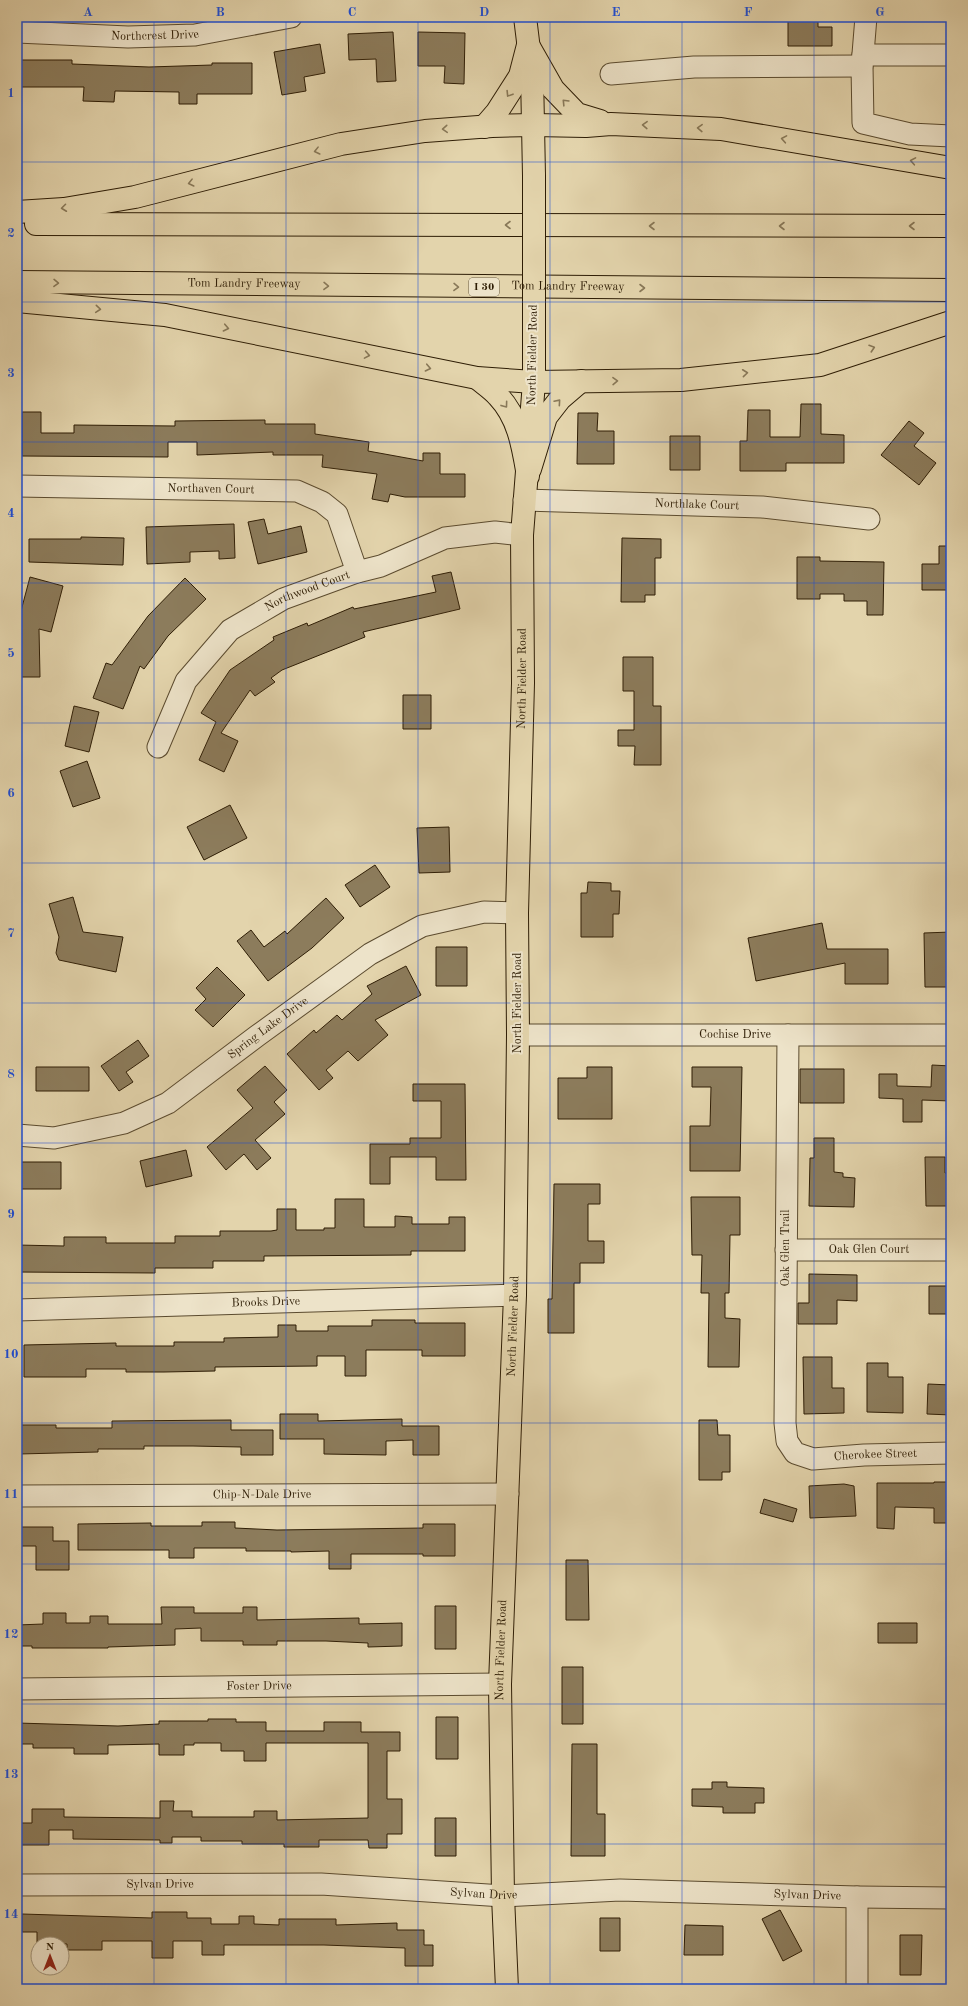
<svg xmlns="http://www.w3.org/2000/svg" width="968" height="2006" font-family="'Old Standard TT',serif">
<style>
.building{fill:#8c7c5c;stroke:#2e1d05}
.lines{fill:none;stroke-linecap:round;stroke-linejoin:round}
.minor-casing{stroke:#5b4b2f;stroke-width:23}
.major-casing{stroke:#2e1d05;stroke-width:24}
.highway-casing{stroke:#2e1d05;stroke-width:24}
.minor{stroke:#ede3c9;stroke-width:21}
.major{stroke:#e3d4ac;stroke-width:22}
.highway{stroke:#e3d4ac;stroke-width:22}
.major-bridge-casing{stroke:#2e1d05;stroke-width:24;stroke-linecap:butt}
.major-bridge{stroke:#e3d4ac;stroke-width:22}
.oneway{stroke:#887858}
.grid{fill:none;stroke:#1d4ed8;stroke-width:1;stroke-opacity:0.55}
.labels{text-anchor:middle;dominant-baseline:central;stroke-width:4;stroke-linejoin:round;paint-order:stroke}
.shield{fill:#ede3c9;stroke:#675840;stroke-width:1}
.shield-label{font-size:11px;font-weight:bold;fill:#2e1d05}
.street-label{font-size:12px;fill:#2e1d05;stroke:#ede3c9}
.neatline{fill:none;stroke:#1d4ed8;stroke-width:1.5}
.grid-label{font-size:13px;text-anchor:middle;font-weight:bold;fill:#1d4ed8}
</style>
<rect width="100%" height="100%" fill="#e3d4ac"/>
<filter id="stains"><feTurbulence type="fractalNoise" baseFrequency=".005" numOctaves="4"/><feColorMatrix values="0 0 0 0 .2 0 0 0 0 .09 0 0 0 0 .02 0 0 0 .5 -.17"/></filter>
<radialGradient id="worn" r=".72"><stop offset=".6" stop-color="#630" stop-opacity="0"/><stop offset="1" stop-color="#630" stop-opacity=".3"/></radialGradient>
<path class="building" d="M788,17H818V27H832V46H788Z
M393,32L396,81L377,82L376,59L349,60L348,34Z
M418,32L465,33L464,84L444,83L445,66H418Z
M320,44L325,73L304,77L306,91L282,95L274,52Z
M17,60H72V64L149,67L212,65V63H252V94H197V104H179V92L115,91L114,102L83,101L84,87H17Z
M801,404H821V434L844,435V463H786V471H740V441H747L748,410H770V437H800Z
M22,412H41V433H74V425L175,426V421L265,420V424H315V434L369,442L368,451L423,461V453H440V474H465V497H405L390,494L388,502L372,499L377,474L322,467L323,455H273V452L197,455V442H168V457L22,456Z
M578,413H598L597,431H614V464H577Z
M909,421L924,433L914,446L936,463L919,485L881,455Z
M670,436H700V470H670Z
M264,519L268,534L301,526L307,552L258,564L248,522Z
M234,524L235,558L219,559V551L190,552V562L147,564L146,527Z
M81,537L124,538L123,565L29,562V539H81Z
M622,538L661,539V558H655V595H645V602H621Z
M939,546H951V590H922V564H939Z
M797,557H820V561L884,562L883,615H867V601H844V594H820V599H797Z
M451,572L460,609L363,632L365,637L282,670L271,678L275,682L255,696L250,690L221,733L238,741L224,772L199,760L216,722L201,713L230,670L274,640L273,637L307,623L308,626L353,607L354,609L436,592L432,576Z
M30,577L63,586L51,632L39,629L40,677H17V626Z
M185,578L206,599L168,636L144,669L140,666L123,709L93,698L106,663L112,665L148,616Z
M623,657H653V706H661V765H634L635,746H618V730H634V691H623Z
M403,695H431V729H403Z
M74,706L99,712L89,752L65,746Z
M87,761L100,798L73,807L60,771Z
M230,805L247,838L204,860L187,827Z
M449,827L450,872L419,873L417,828Z
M375,865L390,887L360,907L345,885Z
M588,882L611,883V891H620L619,914H613V937H581V893H587Z
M73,897L83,932L123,937L116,972L59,960L56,953L59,937L49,904Z
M326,898L344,918L312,948L268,981L237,941L251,930L264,947L285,931L287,934Z
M822,923L827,949H888V984H845V963L756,981L748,938Z
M951,932V987H925L924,933Z
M436,947H467V986H436Z
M406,966L421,995L375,1020L388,1035L358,1061L348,1051L326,1070L333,1078L319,1090L287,1054L314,1030L316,1033L337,1015L342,1020L372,994L367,986Z
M217,967L245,995L213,1027L195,1010L206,999L196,988Z
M138,1040L149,1056L126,1072L133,1082L119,1091L101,1066Z
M932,1065L951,1066V1101L922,1100V1122H903V1099L879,1098V1074H897V1086L931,1087Z
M265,1066L287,1090L274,1102L285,1114L255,1140L271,1158L257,1170L244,1154L226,1170L207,1147L253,1108L237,1090Z
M36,1067H89V1091H36Z
M587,1067H612V1119H558V1078H587Z
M692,1067H742L740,1171H690V1126H710L711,1087H692Z
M800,1069H844V1103H800Z
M413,1084H465L466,1180H436V1157H390V1184H370V1144H410V1138H441V1101H413Z
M814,1138H834V1172L843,1173V1177L855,1178L854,1207L809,1206L810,1158H814Z
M186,1150L192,1176L146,1187L140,1161Z
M925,1157H945V1173H951V1206H926Z
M17,1162H61V1189H17Z
M554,1184H600V1204H588V1241H604V1263H580V1283H574V1333H548V1299H552Z
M691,1197H740V1235H730L729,1293H725V1318L740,1319L739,1367H708L709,1293H701L702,1255H692Z
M335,1199H364V1227H395V1216L412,1217V1224H449V1217H465V1251H411V1255L264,1256V1261H213V1268H155V1273L17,1272V1245L64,1246V1237H106V1243H175V1236H220V1231H271L277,1230V1209H296V1230H324V1228H335Z
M809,1274L857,1275V1301L837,1300V1324H798V1303H809Z
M929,1286H951V1314H929Z
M372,1320H415V1323H465V1356H422V1350H366V1376H345V1356H317V1366L215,1367V1371L164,1372H126V1369H86V1377H24V1345L116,1343V1346H174V1342H224V1338L278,1337V1325H296V1331H328V1326H372Z
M803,1357H832V1388H844V1413L804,1414Z
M867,1363H888V1377H903V1413L867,1412Z
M928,1384L951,1385V1415L927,1414Z
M280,1414H318V1421L402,1419V1426H439V1455H413V1440L386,1441V1455L324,1454V1439H280Z
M231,1420V1430H273V1455H241V1447L193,1446H144V1449H98V1452L19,1454V1425H56V1428H112V1421Z
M699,1420H717L718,1435H730V1472H722V1480H699Z
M934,1482H951V1523H934V1508L895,1507L894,1529L877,1528V1483H934Z
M844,1484L854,1486L856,1516L810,1518L809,1486Z
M764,1499L797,1509L793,1522L760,1513Z
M202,1522H235V1528L277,1530L423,1528V1524H455V1556H423V1554H351V1569H329V1551L291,1552V1551H246V1548H194V1558H169V1550H78V1524L151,1523V1526H202Z
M17,1527H53V1541H69V1570H36V1546H17Z
M566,1560H588L589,1620H566Z
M435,1606H456V1649H435Z
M161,1607H194V1613H243V1607H257V1620L359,1618V1624L402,1623V1646L368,1647V1643L326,1641H277V1645H243V1641H201V1628L175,1629V1645L108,1647V1648H32V1646H17V1625L43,1624V1613H66V1623H90V1616H108V1624H162Z
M878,1623H917V1643H878Z
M562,1667H583V1724H562Z
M436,1717H458V1759H436Z
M208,1719H236V1722H266V1731H324V1722H361V1732H400V1751H387V1799H402V1834H387V1848H369L368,1840H319V1847H284V1844H242V1841H201V1837H172V1843H160V1840L73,1839V1830H49V1845H17V1823H32V1809H64V1817L160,1818V1801H174L173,1811H192V1817H254V1811H277V1820L368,1818V1743H266V1761H244V1751H221V1743H194V1745H184V1755H159V1744L108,1745V1754H74V1748H33V1744H17V1723L118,1726L159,1724V1721H208Z
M572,1744H597V1814H605V1856H571Z
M712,1782H727V1787L764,1788V1803H755V1813H723V1807L692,1806V1789H712Z
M435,1818H456V1856H435Z
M780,1910L802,1951L783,1961L762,1919Z
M152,1912H187V1918H211V1924H239V1916H254V1924L279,1925V1919H336V1925L397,1923V1930H424V1945H433V1966H405V1948L324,1945H224V1955H202V1941H173V1958H152V1941H102V1950H67V1944H37V1932H22V1914L152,1918Z
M600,1918H620V1951H600Z
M685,1925L723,1926V1955H684Z
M900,1935H922L921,1975H900Z"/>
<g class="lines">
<g class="minor-casing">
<g id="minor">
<path d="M866,17L862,66L863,123L910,134L951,136"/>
<path id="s1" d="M17,32L128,37L195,35L291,17"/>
<path d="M863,55H951"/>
<path d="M611,74L694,67L862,66"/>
<path id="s2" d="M17,486L297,491L322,502L337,514L357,572"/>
<path id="s3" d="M524,500L762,507L869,519"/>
<path id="s4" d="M158,747L186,681L230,630L283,599L357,572L381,566L445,538L495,532L522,535"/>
<path id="s5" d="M518,1035H951"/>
<path id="s6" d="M788,1035L785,1423L787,1441L795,1453L813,1459L864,1455L951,1453"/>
<path id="s7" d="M17,1135L54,1138L124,1123L168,1103L257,1036L370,954L422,926L484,912L517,913"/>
<path id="s8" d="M786,1250H951"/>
<path id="s9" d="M17,1310L515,1295"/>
<path id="s10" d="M17,1496L508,1494"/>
<path id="s11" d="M17,1689L500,1684"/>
<path id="s12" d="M17,1885L321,1884L503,1896L620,1890L857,1897L951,1898"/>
<path d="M857,1897V1989"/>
</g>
</g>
<g class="major-casing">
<g id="major">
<path d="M525,17L532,74L534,176"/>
<path id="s13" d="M507,1989L503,1896L500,1684L515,1295L518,1035L517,913L523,683L522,535L534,382V338"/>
</g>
</g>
<g class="highway-casing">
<g id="highway">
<path d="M528,45L553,89L577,114L600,121"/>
<path d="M484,127L497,112L520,76L528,45"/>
<path d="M17,212L64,209L135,197L341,144L425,131L492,126L534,125L586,126L611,124L721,129L951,168"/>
<path d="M36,224L951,226"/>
<path id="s14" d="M17,282L951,290"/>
<path d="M17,301L165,315L477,378L534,382L681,380L820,365L951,322"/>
<path d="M477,378C484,384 492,389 498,396C519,418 523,447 528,476"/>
<path d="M530,469L546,417L560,399L581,381"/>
</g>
</g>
<use href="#minor" class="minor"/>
<use href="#major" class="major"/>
<use href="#highway" class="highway"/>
<g class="major-bridge-casing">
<path id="major-bridge" d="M534,338V176"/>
</g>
<use href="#major-bridge" class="major-bridge"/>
</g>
<defs><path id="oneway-chevron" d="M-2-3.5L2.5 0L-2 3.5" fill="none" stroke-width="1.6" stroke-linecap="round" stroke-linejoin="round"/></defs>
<g class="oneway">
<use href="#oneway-chevron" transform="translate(509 94) rotate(122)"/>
<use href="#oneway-chevron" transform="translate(565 102) rotate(-134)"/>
<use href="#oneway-chevron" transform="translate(645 125) rotate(-178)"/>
<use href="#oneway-chevron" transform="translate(700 128) rotate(-178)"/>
<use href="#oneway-chevron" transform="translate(445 129) rotate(176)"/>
<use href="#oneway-chevron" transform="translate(784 139) rotate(-170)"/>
<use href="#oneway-chevron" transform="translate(317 151) rotate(166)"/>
<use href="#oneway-chevron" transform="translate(913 161) rotate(-170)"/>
<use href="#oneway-chevron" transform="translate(191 183) rotate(166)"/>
<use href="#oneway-chevron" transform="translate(64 208) rotate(173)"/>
<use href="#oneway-chevron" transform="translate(508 225) rotate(-180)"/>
<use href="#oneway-chevron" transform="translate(652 226) rotate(-180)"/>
<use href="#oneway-chevron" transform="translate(782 226) rotate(-180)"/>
<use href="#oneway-chevron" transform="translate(912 226) rotate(-180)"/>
<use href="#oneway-chevron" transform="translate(56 283) rotate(1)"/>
<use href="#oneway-chevron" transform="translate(326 286) rotate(1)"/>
<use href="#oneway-chevron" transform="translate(456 287) rotate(1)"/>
<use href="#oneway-chevron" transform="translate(642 288)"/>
<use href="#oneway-chevron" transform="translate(98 309) rotate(5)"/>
<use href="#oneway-chevron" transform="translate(226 328) rotate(12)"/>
<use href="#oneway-chevron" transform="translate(872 348) rotate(-18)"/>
<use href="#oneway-chevron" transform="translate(367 355) rotate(10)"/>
<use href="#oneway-chevron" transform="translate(428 368) rotate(12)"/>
<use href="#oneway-chevron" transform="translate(745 373) rotate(-6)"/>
<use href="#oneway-chevron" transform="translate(615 381) rotate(-1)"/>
<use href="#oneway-chevron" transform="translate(558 402) rotate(-49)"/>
<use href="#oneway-chevron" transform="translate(505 405) rotate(54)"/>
</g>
<path class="grid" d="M154,17V1989M286,17V1989M418,17V1989M550,17V1989M682,17V1989M814,17V1989M17,162H951M17,302H951M17,442H951M17,583H951M17,723H951M17,863H951M17,1003H951M17,1143H951M17,1283H951M17,1423H951M17,1564H951M17,1704H951M17,1844H951"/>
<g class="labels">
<rect class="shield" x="469" y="278" width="30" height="18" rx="3"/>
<g class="shield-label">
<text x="484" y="287">I 30</text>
</g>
<g class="street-label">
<text stroke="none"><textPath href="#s1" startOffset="138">Northcrest Drive</textPath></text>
<text stroke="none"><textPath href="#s14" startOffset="227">Tom Landry Freeway</textPath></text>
<text stroke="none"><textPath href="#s14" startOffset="551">Tom Landry Freeway</textPath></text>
<text transform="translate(533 355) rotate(-89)">North Fielder Road</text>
<text stroke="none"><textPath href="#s2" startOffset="194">Northaven Court</textPath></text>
<text stroke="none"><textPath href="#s3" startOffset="173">Northlake Court</textPath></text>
<text stroke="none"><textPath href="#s4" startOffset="226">Northwood Court</textPath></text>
<text stroke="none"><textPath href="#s13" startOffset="1311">North Fielder Road</textPath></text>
<text transform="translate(518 1003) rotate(-90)">North Fielder Road</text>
<text stroke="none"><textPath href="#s7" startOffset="282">Spring Lake Drive</textPath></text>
<text stroke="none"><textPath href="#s5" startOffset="217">Cochise Drive</textPath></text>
<text transform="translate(786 1248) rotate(-90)">Oak Glen Trail</text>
<text stroke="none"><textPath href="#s8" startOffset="83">Oak Glen Court</textPath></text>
<text stroke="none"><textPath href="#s9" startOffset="249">Brooks Drive</textPath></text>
<text stroke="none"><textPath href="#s13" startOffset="663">North Fielder Road</textPath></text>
<text stroke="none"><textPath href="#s6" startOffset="502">Cherokee Street</textPath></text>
<text stroke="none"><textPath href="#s10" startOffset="245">Chip-N-Dale Drive</textPath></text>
<text stroke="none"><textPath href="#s13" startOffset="339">North Fielder Road</textPath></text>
<text stroke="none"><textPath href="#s11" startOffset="242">Foster Drive</textPath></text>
<text stroke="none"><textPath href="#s12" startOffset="143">Sylvan Drive</textPath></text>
<text stroke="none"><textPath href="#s12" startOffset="467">Sylvan Drive</textPath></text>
<text stroke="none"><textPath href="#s12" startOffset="791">Sylvan Drive</textPath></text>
</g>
</g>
<rect width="968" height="2006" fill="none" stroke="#e3d4ac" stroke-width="44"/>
<g transform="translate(50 1956)"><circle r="19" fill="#ede3c9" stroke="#a1947b"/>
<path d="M0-3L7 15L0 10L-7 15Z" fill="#8f2418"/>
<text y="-6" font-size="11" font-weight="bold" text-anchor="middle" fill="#2e1d05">N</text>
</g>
<rect x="22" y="22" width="924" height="1962" class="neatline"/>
<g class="grid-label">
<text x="88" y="16">A</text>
<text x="220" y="16">B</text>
<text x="352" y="16">C</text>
<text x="484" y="16">D</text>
<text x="616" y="16">E</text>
<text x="748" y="16">F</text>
<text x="880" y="16">G</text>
<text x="11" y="97">1</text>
<text x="11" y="237">2</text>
<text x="11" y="377">3</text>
<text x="11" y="517">4</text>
<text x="11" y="657">5</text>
<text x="11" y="797">6</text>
<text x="11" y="937">7</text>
<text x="11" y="1078">8</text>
<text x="11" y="1218">9</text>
<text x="11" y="1358">10</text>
<text x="11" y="1498">11</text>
<text x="11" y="1638">12</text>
<text x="11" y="1778">13</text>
<text x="11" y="1918">14</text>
</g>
<rect width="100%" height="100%" filter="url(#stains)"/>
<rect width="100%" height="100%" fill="url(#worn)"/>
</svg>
